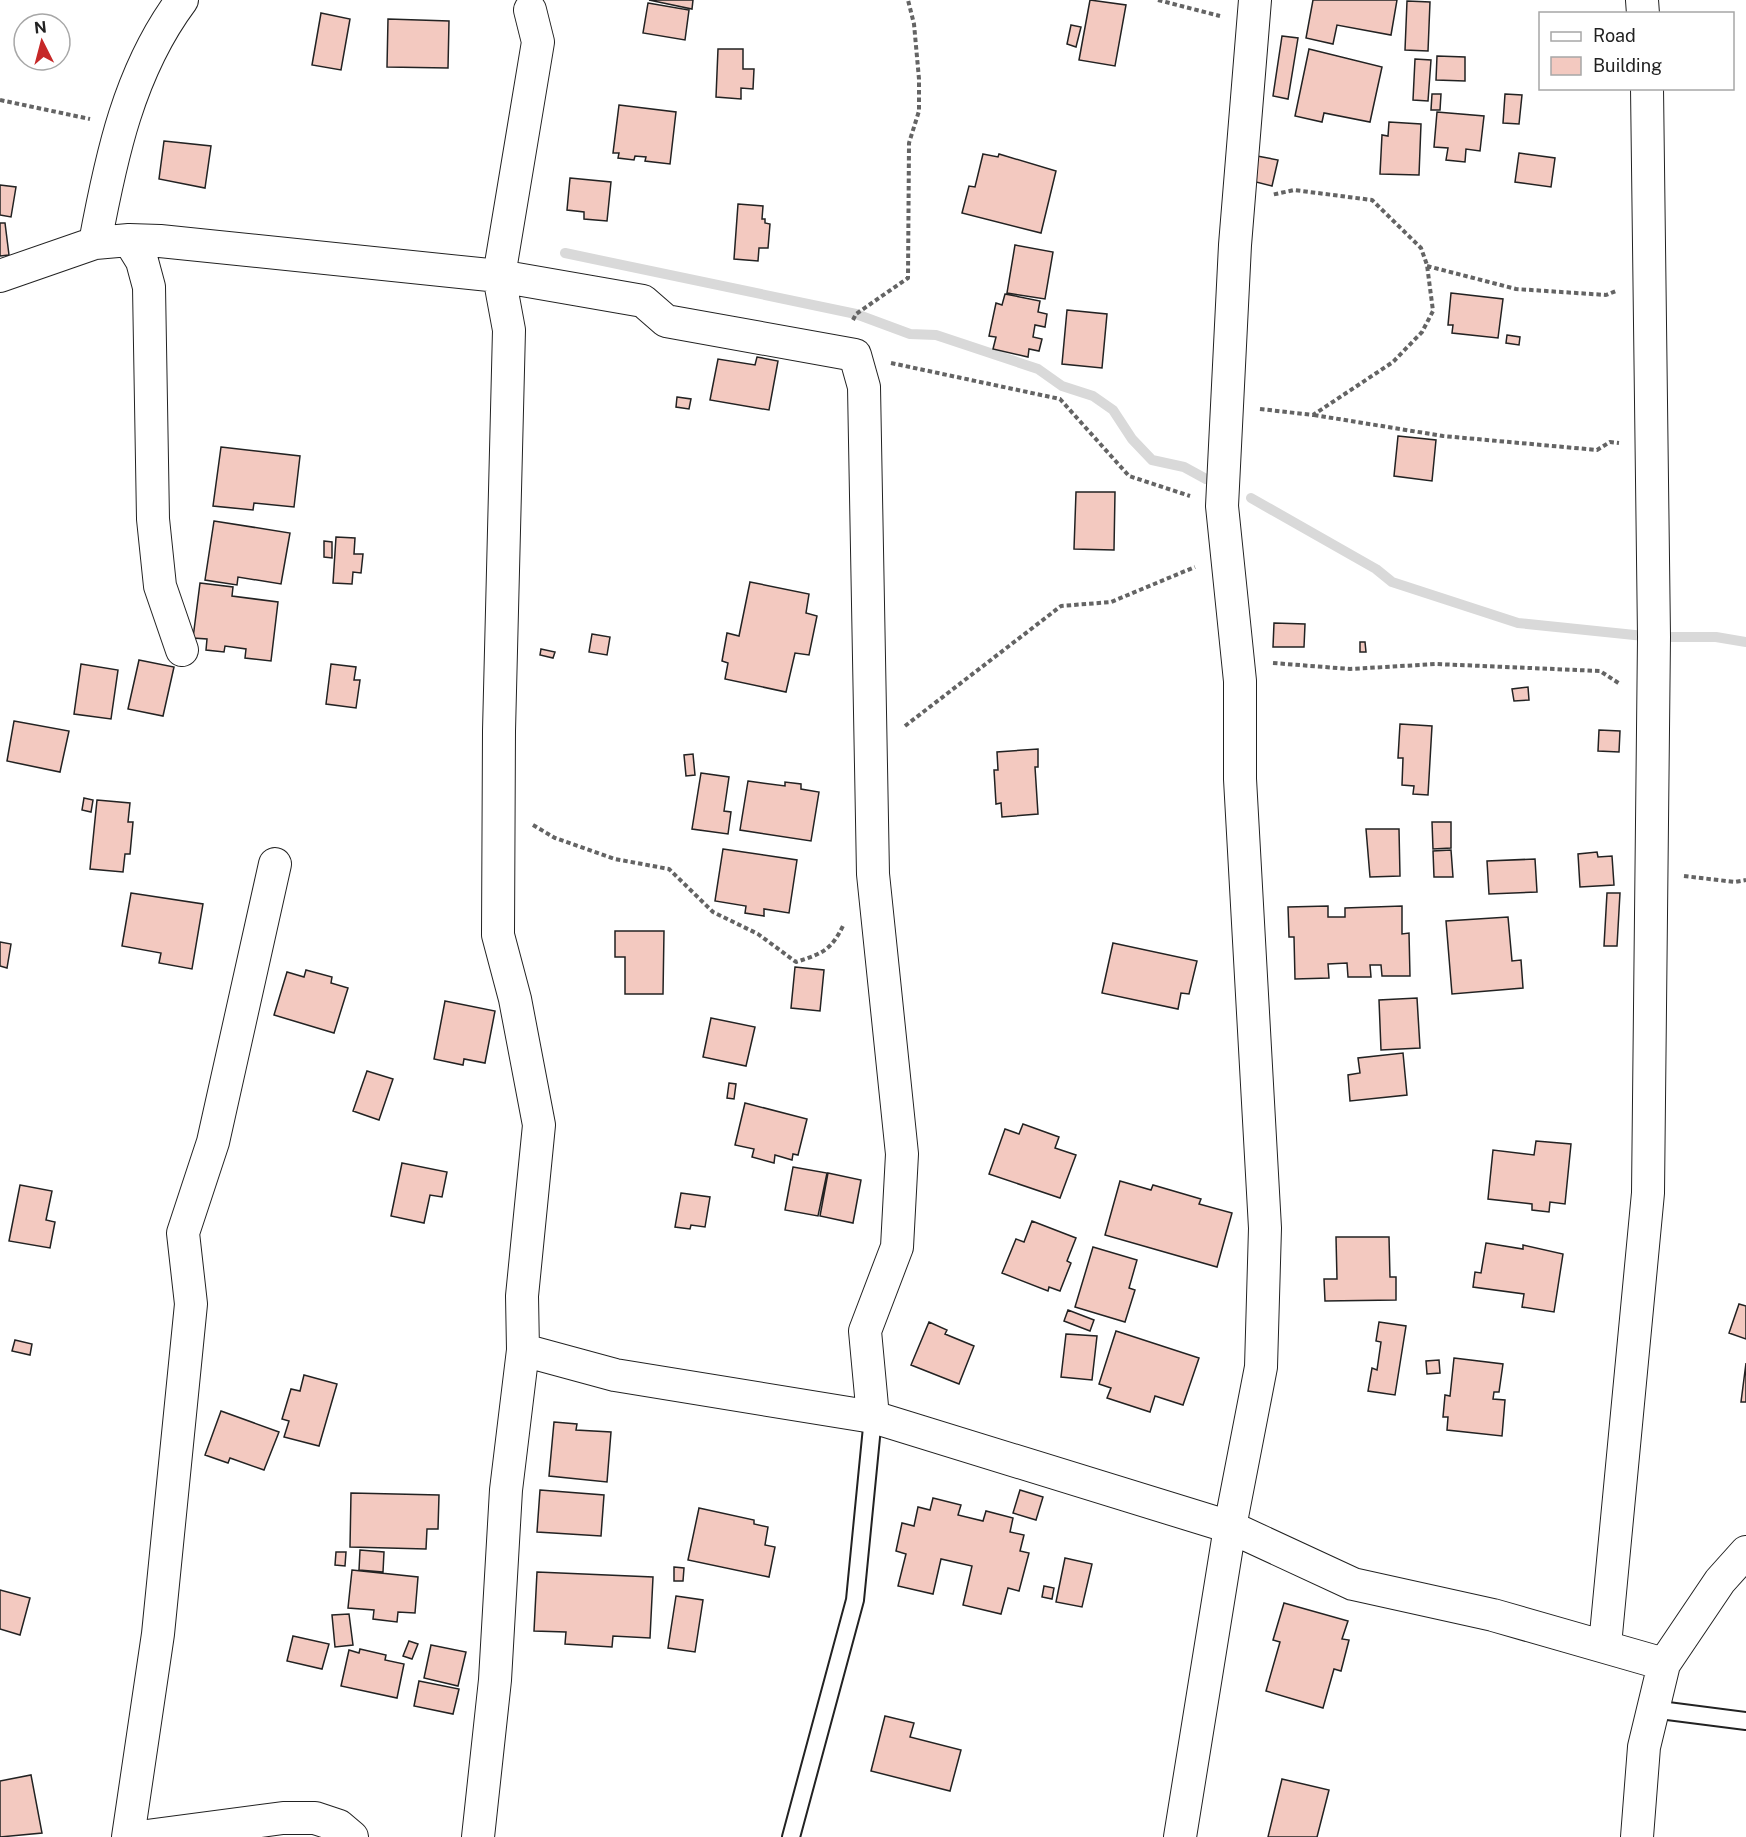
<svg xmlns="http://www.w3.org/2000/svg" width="1746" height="1837" font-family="'Public Sans',sans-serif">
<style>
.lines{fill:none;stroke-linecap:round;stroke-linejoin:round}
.stream{stroke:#d9d9d9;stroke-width:10}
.building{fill:#f3c9c0;stroke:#222;stroke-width:1.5}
.service-casing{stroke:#222;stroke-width:20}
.minor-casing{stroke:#222;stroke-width:34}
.path{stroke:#646464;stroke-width:4;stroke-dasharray:4.5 3;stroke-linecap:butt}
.service{stroke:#fff;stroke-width:16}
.minor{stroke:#fff;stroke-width:32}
</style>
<rect width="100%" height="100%" fill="#fff"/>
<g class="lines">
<path class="stream" d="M565,253L856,314L910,334L936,335L1038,369L1062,386L1093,396L1113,410L1132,439L1152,460L1184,467L1206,479
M1251,498L1376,569L1392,582L1518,623L1654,637H1716L1746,642"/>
</g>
<path class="building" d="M649,0H693L692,9Z
M1090,0L1126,5L1115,66L1079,60Z
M1313,0H1397L1391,35L1337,25L1333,44L1306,38Z
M1407,1L1430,2L1428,51L1405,50Z
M648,3L689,10L685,40L643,33Z
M321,13L350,19L341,70L312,65Z
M388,19L449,21L448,68L387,67Z
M1071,25L1081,27L1076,47L1067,44Z
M1282,36L1298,38L1288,99L1273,96Z
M718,49H743V69H754L753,89L741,88V99L716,97Z
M1309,49L1382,67L1370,122L1324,113L1322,122L1295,116Z
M1437,56L1465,57V81L1436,80Z
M1415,59L1431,60L1428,101L1413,100Z
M1432,94H1441L1440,110H1431Z
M1505,94L1522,95L1519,124L1503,123Z
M619,105L676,112L670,164L645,161L646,157L635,156L634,160L618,158L619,153H613Z
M1437,112L1484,116L1480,151L1466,149L1465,162L1446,160L1448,148L1434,147Z
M1389,122L1421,124L1419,175L1380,174L1382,135L1388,136Z
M164,141L211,146L205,188L159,179Z
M1519,153L1555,158L1551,187L1515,182Z
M983,154L998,157L999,154L1056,171L1041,233L962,213L969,186L975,187Z
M1257,156L1278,160L1272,186L1252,181Z
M570,178L611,182L607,221L584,219V212L567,210Z
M0,185L16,187L11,217L0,215Z
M738,204L763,206L762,219H765V223L770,224L768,248H759L758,261L734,259Z
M0,223H5L9,255L0,256Z
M1015,245L1053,252L1045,299L1007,293Z
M1451,293L1503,299L1498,338L1452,333L1453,325H1448Z
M1005,294L1040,301L1038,312L1047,314L1045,327L1035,325L1033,337L1042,339L1039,351L1029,349L1028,357L993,349L996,337L989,336L996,303L1002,305Z
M1067,310L1107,314L1102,368L1062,364Z
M1507,335L1520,337L1519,345L1506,343Z
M757,357L778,361L769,410L710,400L718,359L755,365Z
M677,397L691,399L689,409L676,407Z
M1398,436L1436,440L1432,481L1394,476Z
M221,447L300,456L294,507L254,503L253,510L213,506Z
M1076,492H1115L1114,550L1074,549Z
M214,521L290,533L281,584L238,577L237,585L205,580Z
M336,537L355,538L354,554H363L361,573L353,572L352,584L333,583Z
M324,541L332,542V558L324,557Z
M750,582L809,594L806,613L817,616L809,655L795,653L786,692L725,679L728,663L722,661L727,633L739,636Z
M200,583L233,587L232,596L278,602L271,661L245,658L246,649L225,646L224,652L206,650L207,639L193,638Z
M1274,623L1305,624L1304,647H1273Z
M592,634L610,637L607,655L589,652Z
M1360,642H1365L1366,652H1360Z
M541,649L555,652L553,658L540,655Z
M139,660L174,667L163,716L128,709Z
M81,664L118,670L111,719L74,714Z
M331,664L356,667L354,680H360L356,708L326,704Z
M1528,687L1529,700L1514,701L1512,689Z
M14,721L69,731L60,772L7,761Z
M1400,724L1432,726L1428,795L1413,794L1414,786L1402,785L1403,758H1398Z
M1599,730L1620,731L1619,752L1598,751Z
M1038,749V767H1035L1038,814L1002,817L1001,803L996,804L994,770H998L997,752Z
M693,754L695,775L686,776L684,755Z
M701,773L729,777L724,811L731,812L728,834L692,829Z
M748,781L785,786V782L801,784V789L819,792L811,841L740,830Z
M84,798L93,800L91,812L82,810Z
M97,800L130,803L128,822H133L130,854H125L123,872L90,869Z
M1432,822H1451V848L1433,849Z
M1366,829H1399L1400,876L1370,877Z
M723,849L797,860L789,913L764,909V916L745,913L746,906L715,901Z
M1451,850L1453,877H1434L1433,851Z
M1597,852L1598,857L1612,856L1614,885L1580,887L1578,854Z
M1535,859L1537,892L1489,894L1487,861Z
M131,893L203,904L192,969L159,963L161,953L122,946Z
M1607,893H1620L1617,946H1604Z
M1328,906V917H1345V908L1402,906V934L1409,933L1410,976H1382L1381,965H1370L1371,977H1348L1347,963L1328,964L1329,978L1295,979L1294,937H1289L1288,907Z
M1508,917L1512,961L1521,960L1523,988L1452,994L1446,921Z
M615,931H664L663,994H625V957H615Z
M0,942L11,944L7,968L0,966Z
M1113,943L1197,961L1189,994L1181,993L1178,1009L1102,993Z
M795,967L824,970L820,1011L791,1008Z
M306,970L332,977L331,983L348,988L334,1033L274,1015L287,972L304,977Z
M1417,998L1420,1048L1381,1050L1379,1000Z
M445,1001L495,1011L485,1063L464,1059L463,1065L434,1059Z
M711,1018L755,1027L746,1066L703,1057Z
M1403,1053L1407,1095L1350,1101L1348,1075L1360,1073L1358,1058Z
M367,1071L393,1079L379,1120L353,1111Z
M729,1083L736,1084L734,1099L727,1098Z
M745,1103L807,1119L798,1155L793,1154L792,1160L775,1155L774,1163L752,1157L754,1149L735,1145Z
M1023,1124L1059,1137L1055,1148L1076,1155L1060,1198L989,1174L1005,1129L1019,1134Z
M1536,1141L1571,1144L1565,1204L1550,1202L1549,1212L1532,1210V1204L1488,1199L1493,1150L1534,1155Z
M402,1163L447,1172L442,1197L430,1195L424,1223L391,1216Z
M793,1167L827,1173L818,1216L785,1210Z
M828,1173L861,1180L853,1223L820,1216Z
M1120,1181L1151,1190L1153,1185L1201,1199L1199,1204L1232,1213L1217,1267L1105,1235Z
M20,1185L52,1191L46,1220L55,1222L50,1248L9,1241Z
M681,1193L710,1197L705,1227L691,1225L690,1229L675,1227Z
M1032,1221L1076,1238L1067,1261L1071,1263L1060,1291L1049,1287L1048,1291L1002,1273L1016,1239L1024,1242Z
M1336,1237H1389L1390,1277H1396V1300L1325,1301L1324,1279H1337Z
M1486,1243L1523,1249V1245L1563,1254L1554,1312L1522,1307L1524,1294L1473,1287L1475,1272L1481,1273Z
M1093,1247L1137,1260L1129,1288L1135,1290L1125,1322L1075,1307Z
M1739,1304L1746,1306V1339L1729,1333Z
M1068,1310L1094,1320L1090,1331L1064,1321Z
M929,1322L947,1330L945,1334L974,1346L959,1384L911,1365Z
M1379,1322L1406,1326L1395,1395L1368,1391L1372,1368L1377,1370L1381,1342L1376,1341Z
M1116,1331L1199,1358L1183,1405L1155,1396L1150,1412L1107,1398L1111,1388L1099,1384Z
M1066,1334L1097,1336L1092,1380L1061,1377Z
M15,1340L32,1344L30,1355L12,1351Z
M1454,1358L1503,1364L1499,1392H1494L1493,1399L1505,1400L1502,1436L1447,1430L1448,1417H1443L1445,1395L1450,1396Z
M1439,1360L1440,1373L1427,1374L1426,1361Z
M1746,1363V1402H1741Z
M304,1375L337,1384L319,1446L284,1437L289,1421L282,1419L291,1389L300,1391Z
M221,1411L279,1432L264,1470L230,1458L228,1463L205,1455Z
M554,1422L577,1424L576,1430L611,1432L607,1482L549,1476Z
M540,1490L604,1495L601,1536L537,1532Z
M1020,1490L1043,1497L1036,1520L1013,1513Z
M351,1493L439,1495L438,1529H427L426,1549L350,1547Z
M933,1498L961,1505L958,1515L983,1521L986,1511L1013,1518L1010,1532L1024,1535L1020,1551L1029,1553L1019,1591L1008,1588L1001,1614L963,1605L972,1566L941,1559L933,1594L898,1586L906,1554L896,1551L902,1523L914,1526L918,1507L930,1510Z
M699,1508L754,1520V1524L768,1527L765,1545L775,1547L769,1577L688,1560Z
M360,1550L384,1552L383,1572L359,1570Z
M336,1552H346L345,1566L335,1565Z
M1065,1558L1092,1564L1082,1607L1056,1602Z
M674,1567L684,1568L683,1581H674Z
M352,1570L418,1577L415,1613L398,1612L397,1622L373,1619L374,1610L348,1608Z
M537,1572L653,1577L650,1638L613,1636L612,1647L565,1644L566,1632L534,1631Z
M1044,1586L1054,1588L1052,1599L1042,1597Z
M0,1590L30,1598L20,1635L0,1629Z
M676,1596L703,1600L695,1652L668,1648Z
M1284,1603L1348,1621L1342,1639L1349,1640L1341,1671L1334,1669L1323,1708L1266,1691L1280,1642L1273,1640Z
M349,1614L353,1645L335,1647L332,1615Z
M293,1636L329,1644L322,1669L287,1661Z
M409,1641L418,1644L412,1659L403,1656Z
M431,1645L466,1652L458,1686L424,1678Z
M360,1649L386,1655L385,1660L404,1664L397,1698L341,1686L349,1650L359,1653Z
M419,1681L459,1689L453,1714L414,1706Z
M885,1716L914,1723L910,1737L961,1750L950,1791L871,1771Z
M31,1775L42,1833L0,1837V1781Z
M1282,1779L1329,1790L1317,1837H1268Z"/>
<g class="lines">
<g class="service-casing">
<path id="service" d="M1652,1709L1746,1721
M791,1837L855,1600L873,1417"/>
</g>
<g class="minor-casing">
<path id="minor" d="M1642,0L1643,14
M530,10L538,42L499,276L509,330L499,731L498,935L515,999L539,1125L522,1296L523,1350L615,1375L873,1417L1230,1527L1353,1584L1493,1615L1664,1664
M129,240L142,261L149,287L153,519L160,586L182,650
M95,243C111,157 129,71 182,0
M0,276L95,243L129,240L160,241L499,276L643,301L666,321L855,355L864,387L873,874L902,1154L897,1247L865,1331L873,1417
M1605,1645L1648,1193L1654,637L1647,88
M128,1837L158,1634L191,1304L183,1233L213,1142L275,864
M139,1837L283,1818H315L339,1826L352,1837
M478,1837L495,1680L506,1490L523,1350
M1180,1837L1230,1527L1261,1367L1265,1228L1240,779V681L1222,506L1235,245L1255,0
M1637,1837L1644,1747L1664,1664L1720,1581L1746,1552"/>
</g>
<path class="path" d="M1158,0L1220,16
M0,100L90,119
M1427,266L1516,289L1606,295L1616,291
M853,320L856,314L908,278L909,143L919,111V79L914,24L908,0
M891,363L1060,399L1129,476L1190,496
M1260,409L1313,415L1393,362L1422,332L1433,311L1427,265L1421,248L1372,200L1294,190L1271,195
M1314,415L1443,436L1597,450L1610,442L1619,443
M1273,663L1350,669L1436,664L1600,671L1620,684
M905,726L1061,606L1111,602L1195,567
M533,825L555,838L615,859L669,869L713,912L758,934L796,962C824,953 831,950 844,924
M1684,876L1735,882L1746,880"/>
<use href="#service" class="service"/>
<use href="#minor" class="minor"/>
</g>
<rect x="1539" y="12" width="195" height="78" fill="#ffffff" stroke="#a7a7a7" stroke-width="1.5"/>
<rect x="1551" y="32" width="30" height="9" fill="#ffffff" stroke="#a7a7a7" stroke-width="1.5"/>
<text x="1593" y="42" font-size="18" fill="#222222">Road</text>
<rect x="1551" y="57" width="30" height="18" fill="#f3c9c0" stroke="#a7a7a7" stroke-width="1.5"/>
<text x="1593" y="72" font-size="18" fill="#222222">Building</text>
<g transform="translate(42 42) rotate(354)"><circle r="28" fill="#ffffff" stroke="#a7a7a7" stroke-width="1.5"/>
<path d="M0-4.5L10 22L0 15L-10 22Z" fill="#c62828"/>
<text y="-9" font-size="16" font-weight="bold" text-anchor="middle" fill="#222222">N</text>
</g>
</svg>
